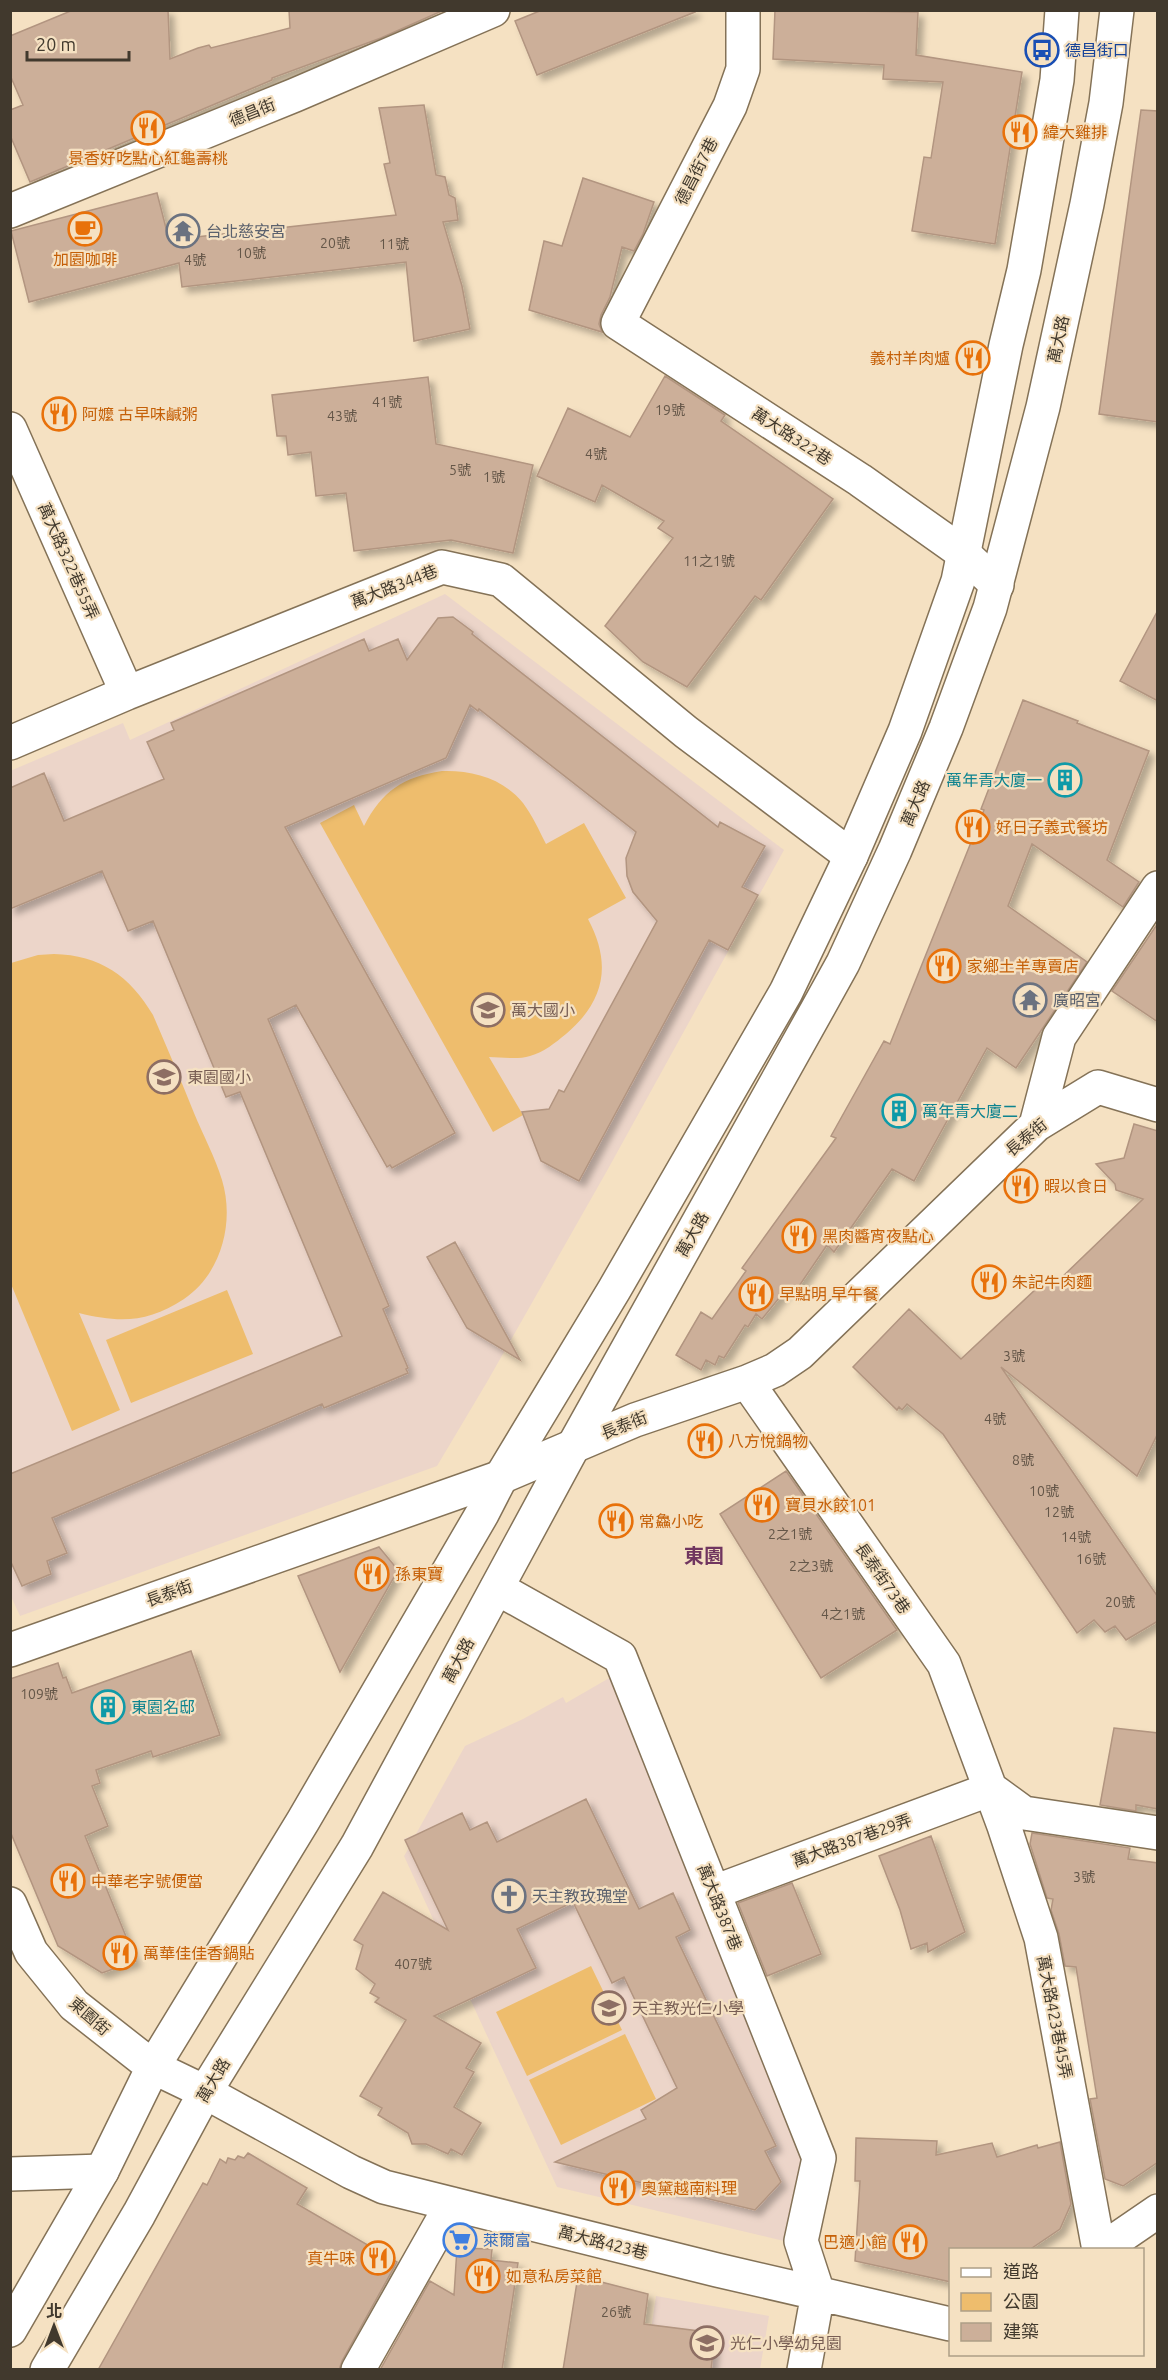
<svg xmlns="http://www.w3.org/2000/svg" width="1168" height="2380" font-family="Ubuntu,'Noto Sans TC',sans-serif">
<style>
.education{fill:#ecd5c9}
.green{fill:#eebd6d}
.building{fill:#ccaf99;stroke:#b29580;stroke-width:1.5;filter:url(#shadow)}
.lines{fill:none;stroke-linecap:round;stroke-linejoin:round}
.street-casing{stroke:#847257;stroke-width:36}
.secondary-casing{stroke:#847257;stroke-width:36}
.street{stroke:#fff;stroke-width:33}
.secondary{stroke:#fff;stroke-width:33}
.labels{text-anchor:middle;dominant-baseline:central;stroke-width:4.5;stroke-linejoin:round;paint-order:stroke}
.number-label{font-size:14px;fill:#645648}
.transit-label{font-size:16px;fill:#164399;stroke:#f5e1c2;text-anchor:start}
.street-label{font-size:16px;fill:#41392d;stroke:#f5e1c2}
.food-label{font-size:16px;fill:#c56008;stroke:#f5e1c2;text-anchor:start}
.worship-label{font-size:16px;fill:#5b616d;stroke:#f5e1c2;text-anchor:start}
.culture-label{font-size:16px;fill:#0d838f;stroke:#f5e1c2;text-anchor:start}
.education-label{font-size:16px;fill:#785e54;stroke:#f5e1c2;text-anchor:start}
.shop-label{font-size:16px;fill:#366cbe;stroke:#f5e1c2;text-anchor:start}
.quarter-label{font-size:20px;font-weight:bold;fill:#70355f;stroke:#f5e1c2}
</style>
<defs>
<filter id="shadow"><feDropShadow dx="5.5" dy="5.5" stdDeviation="3" flood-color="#0004"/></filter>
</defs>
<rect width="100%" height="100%" fill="#f5e1c2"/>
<path class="education" d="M445,594L784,850L608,1169L487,1382L437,1466L20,1616L10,1594V771L123,723L130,740Z
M611,1677L805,2159L784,2241L557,2187L404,1856L409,1848L404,1839L416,1834L465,1746L523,1719L563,1697L566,1703Z
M656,2296L769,2316L760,2369L645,2370Z"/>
<path class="green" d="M442,771C472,770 503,778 523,803C532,815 539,830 546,844L584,823L626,898L588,919C612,964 605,1001 566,1034C555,1043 544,1052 530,1056C517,1060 502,1057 489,1057L523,1115L493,1132L320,823L354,805L364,826C382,791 403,777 442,771Z
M54,954C100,955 130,976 153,1015C167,1048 181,1080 194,1113C203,1135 215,1157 222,1180C235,1223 221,1274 184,1299C148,1323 119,1323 79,1313L120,1410L72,1431L11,1284V963L38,955Z
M227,1290L253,1354L131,1403L106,1340Z
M591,1966L622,2030L527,2076L496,2012Z
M625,2034L656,2099L561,2145L529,2080Z"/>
<path class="building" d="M73,10H168L170,59L198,48L209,45L211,48L290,28L289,10H444L381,38L272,78V80L30,182L10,135V110L23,105L10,75V36Z
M542,10H694L695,12L537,75L515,21Z
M775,10L918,12L916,55L1022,72L995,244L912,231L924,157L931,158L943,82L883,79L884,65L773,59Z
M424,105L436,175L445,177L449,195L455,198L458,220L443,222L462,286L470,329L414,341L406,262L182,287L179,263L29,302L11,231L157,193L169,240L396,215L384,164L390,163L379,108Z
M1141,110L1158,111V422L1099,414Z
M583,178L654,202L643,234L634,251L622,247L610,297L601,315L599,324L602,332L529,310L544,241L562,246Z
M665,376L725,415L721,421L833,499L761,600L755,596L687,687L643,662L605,626L673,538L658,528L664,521L602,485L595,502L537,476L568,408L630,437Z
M428,377L436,444L533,465L513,553L451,540L354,551L346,493L316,496L311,452L288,455L286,436H277L272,395Z
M1158,610V701L1120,681Z
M453,617L473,632L472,634L718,827L720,822L765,846L742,887L758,895L728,950L709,940L579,1181L541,1161L522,1112L549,1109L559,1090L564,1092L657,921L633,892L627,876L626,858L636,832L479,709L478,711L470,705L446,758L285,827L455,1133L392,1168L390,1165L387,1167L296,1005L268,1019L389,1306L383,1309L408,1368L406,1369L408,1373L324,1408L322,1404L52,1518L67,1553L47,1561L51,1574L22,1586L10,1560V1474L342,1336L240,1092L226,1097L153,921L128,931L102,871L10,909V788L44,773L64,821L164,779L147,742L174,730L171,723L364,639L369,651L398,639L407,660L438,618Z
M1023,700L1078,721L1077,723L1149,751L1107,860L1139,882L1123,907L1032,844L1008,906L1087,962L1016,1068L987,1048L914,1181L892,1169L834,1252L827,1245L795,1292L788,1287L762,1319L756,1314L748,1327L745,1325L724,1358L719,1356L715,1365L706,1360L701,1370L676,1355L701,1312L712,1319L746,1271L742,1268L836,1138L831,1136L884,1041L890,1044L984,810L981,809Z
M1158,923V1022L1112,991Z
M1134,1124L1158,1131V1433L1137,1476L1001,1367L1158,1597V1621L1126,1640L1115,1626L1105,1632L1094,1620L1077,1633L943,1434L907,1404L902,1410L899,1407L897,1410L853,1367L909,1309L961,1359L1051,1275L1059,1280L1143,1199L1116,1190L1115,1184L1096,1164L1124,1158Z
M455,1242L520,1360L467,1328L427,1257Z
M786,1471L897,1630L821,1678L720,1514Z
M379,1547L398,1570L340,1672L298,1576Z
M191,1651L220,1735L153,1757L151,1751L96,1770L100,1783L92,1786L108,1826L85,1836L136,1961L102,1973L58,1946L10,1831V1679L58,1663L63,1678L66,1677L72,1693Z
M1114,1728L1158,1733V1809L1136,1805V1811L1100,1805Z
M586,1799L639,1909L673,1893L690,1930L676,1937L776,2146L765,2151L781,2182L755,2210L555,2162L646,2119L641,2110L677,2088L624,1977L612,1983L573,1902L517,1929L536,1968L434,2016L481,2043L466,2068L474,2072L454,2107L481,2123L462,2155L451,2149L448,2154L426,2144H412L408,2133L378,2115L382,2108L360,2096L406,2020L375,2002L379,1998L370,1993L375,1984L356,1969L363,1945L354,1940L383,1892L448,1930L405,1840L462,1813L470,1830L487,1822L497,1842Z
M1032,1833L1130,1848L1128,1859L1158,1863V2162L1123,2186L1105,2179L1090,2099L1097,2098L1076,1967L1065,1966L1059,1934L1051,1910L1053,1899L1047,1898L1030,1844Z
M931,1836L965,1932L928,1952L927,1943L911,1949L900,1910L879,1856Z
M792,1883L821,1954L767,1976L738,1903Z
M856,2138L937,2141L936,2155L992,2143L997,2157L1037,2145L1038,2148L1060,2142L1071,2204L1060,2229L1029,2250H951V2282L855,2261L860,2181H855Z
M248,2153L307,2188L297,2204L397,2262L342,2361L339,2370H98L203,2183L207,2185L220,2159L226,2163L228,2158L235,2160L238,2156L244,2158Z
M457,2248L492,2249L491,2260L518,2263L502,2370H380L430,2281L454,2295Z
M578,2276L648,2294L644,2324L715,2333L711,2370H563Z"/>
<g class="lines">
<g class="street-casing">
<path id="street" d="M743,10V69L730,106L618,323L860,480L963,553L997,585
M10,211L295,95L493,10
M10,429L127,693
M10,743L127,693L442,567L501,580L686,732L851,856
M1036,1125L1059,1037L1158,888
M747,1382L944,1664L1004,1826L1041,1938L1099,2250
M497,1588L620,1657L819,2158L801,2241L818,2293L804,2370
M10,1650L501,1477L635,1420L747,1382L775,1370L800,1353L1036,1125L1098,1087L1158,1105
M991,1789L1024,1813L1158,1833
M714,1892L991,1789
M205,2092L351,2172L384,2187L717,2270L950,2324
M10,2174L102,2171
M1101,2250L1158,2211
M358,2370L452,2204"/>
</g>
<g class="secondary-casing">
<path id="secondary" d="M10,1904L31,1952L74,2005L153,2067L205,2092
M10,2330L102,2171L153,2067L303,1821L482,1514L501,1477L614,1290L786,992L851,856L905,731L958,581L1006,345L1024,270L1057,80L1062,10
M47,2370L139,2214L205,2092L357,1846L574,1445L817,1010L843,963L895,850L946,728L990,608L1043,407L1087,204L1106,103L1117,10"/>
</g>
<use href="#street" class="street"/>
<use href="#secondary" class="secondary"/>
</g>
<defs>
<g id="bus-ring" transform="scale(1.725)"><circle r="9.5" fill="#f5e1c2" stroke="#1a4fb4" stroke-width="1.5"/><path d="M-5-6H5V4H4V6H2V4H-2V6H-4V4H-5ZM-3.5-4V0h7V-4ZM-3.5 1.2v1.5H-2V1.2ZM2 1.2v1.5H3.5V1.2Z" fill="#1a4fb4"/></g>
<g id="restaurant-ring" transform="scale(1.725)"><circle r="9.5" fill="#f5e1c2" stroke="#e8710a" stroke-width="1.5"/><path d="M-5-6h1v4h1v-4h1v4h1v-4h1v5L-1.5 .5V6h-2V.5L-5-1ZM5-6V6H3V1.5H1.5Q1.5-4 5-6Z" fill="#e8710a"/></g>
<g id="cafe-ring" transform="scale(1.725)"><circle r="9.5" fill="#f5e1c2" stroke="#e8710a" stroke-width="1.5"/><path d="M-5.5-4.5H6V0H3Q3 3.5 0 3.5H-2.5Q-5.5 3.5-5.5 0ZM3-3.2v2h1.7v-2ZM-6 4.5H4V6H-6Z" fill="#e8710a"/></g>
<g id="temple-ring" transform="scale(1.725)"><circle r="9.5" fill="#f5e1c2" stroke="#6b7280" stroke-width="1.5"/><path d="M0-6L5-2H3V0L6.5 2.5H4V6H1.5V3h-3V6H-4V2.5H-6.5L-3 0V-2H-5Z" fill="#6b7280"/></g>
<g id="building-ring" transform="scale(1.725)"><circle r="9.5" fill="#f5e1c2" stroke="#0f9aa8" stroke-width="1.5"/><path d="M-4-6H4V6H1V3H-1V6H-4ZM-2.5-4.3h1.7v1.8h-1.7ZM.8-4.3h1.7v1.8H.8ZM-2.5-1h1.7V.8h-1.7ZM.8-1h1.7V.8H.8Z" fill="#0f9aa8"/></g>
<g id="school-ring" transform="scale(1.725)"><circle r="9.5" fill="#f5e1c2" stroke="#8d6e63" stroke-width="1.5"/><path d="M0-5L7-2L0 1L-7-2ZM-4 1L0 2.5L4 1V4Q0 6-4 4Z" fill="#8d6e63"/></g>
<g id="church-ring" transform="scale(1.725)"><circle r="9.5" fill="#f5e1c2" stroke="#6b7280" stroke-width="1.5"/><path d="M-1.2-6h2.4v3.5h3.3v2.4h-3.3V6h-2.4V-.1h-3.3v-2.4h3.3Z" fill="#6b7280"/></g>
<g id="supermarket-ring" transform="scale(1.725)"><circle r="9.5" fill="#f5e1c2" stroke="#3f7fe0" stroke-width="1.5"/><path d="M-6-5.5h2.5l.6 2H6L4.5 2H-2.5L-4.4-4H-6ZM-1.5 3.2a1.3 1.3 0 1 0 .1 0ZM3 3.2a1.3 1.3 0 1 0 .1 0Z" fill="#3f7fe0"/></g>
</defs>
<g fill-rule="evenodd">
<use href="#bus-ring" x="1042" y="50"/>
<use href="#restaurant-ring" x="148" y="128"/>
<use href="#restaurant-ring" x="1020" y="132"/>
<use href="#cafe-ring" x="85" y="229"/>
<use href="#temple-ring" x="183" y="231"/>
<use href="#restaurant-ring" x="973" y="358"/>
<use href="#restaurant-ring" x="59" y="414"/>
<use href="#building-ring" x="1065" y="780"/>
<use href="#restaurant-ring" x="973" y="827"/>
<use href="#restaurant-ring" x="944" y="966"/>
<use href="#temple-ring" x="1030" y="1000"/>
<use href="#school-ring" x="488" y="1010"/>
<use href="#school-ring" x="164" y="1077"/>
<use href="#building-ring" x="899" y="1111"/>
<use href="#restaurant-ring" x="1021" y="1186"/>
<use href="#restaurant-ring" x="799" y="1236"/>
<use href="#restaurant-ring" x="989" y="1282"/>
<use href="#restaurant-ring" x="756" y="1294"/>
<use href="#restaurant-ring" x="705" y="1441"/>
<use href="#restaurant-ring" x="762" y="1505"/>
<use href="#restaurant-ring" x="616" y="1521"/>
<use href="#restaurant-ring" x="372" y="1574"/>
<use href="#building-ring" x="108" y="1707"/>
<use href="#restaurant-ring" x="68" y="1881"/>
<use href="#church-ring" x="509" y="1896"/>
<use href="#restaurant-ring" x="120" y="1953"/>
<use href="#school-ring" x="609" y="2008"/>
<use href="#restaurant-ring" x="618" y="2188"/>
<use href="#supermarket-ring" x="460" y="2240"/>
<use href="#restaurant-ring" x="910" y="2242"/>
<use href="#restaurant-ring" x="378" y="2258"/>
<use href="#restaurant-ring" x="483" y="2276"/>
<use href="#school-ring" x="707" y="2343"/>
</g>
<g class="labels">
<g class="number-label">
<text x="335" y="243">20號</text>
<text x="394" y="244">11號</text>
<text x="251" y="253">10號</text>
<text x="195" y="260">4號</text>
<text x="387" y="402">41號</text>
<text x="670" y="410">19號</text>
<text x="342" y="416">43號</text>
<text x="596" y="454">4號</text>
<text x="460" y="470">5號</text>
<text x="494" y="477">1號</text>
<text x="709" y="561">11之1號</text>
<text x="1014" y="1356">3號</text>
<text x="995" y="1419">4號</text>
<text x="1023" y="1460">8號</text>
<text x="1044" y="1491">10號</text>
<text x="1059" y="1512">12號</text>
<text x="790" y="1534">2之1號</text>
<text x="1076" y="1537">14號</text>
<text x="1091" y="1559">16號</text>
<text x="811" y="1566">2之3號</text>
<text x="1120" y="1602">20號</text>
<text x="843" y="1614">4之1號</text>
<text x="39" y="1694">109號</text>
<text x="1084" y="1877">3號</text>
<text x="413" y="1964">407號</text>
<text x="616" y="2312">26號</text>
</g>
<g class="transit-label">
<text x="1065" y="50">德昌街口</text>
</g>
<g class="street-label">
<text transform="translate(252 112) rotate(-22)">德昌街</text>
<text transform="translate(696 171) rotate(-63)">德昌街7巷</text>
<text transform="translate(1058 339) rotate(-78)">萬大路</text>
<text transform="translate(792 436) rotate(33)">萬大路322巷</text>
<text transform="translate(69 561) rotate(66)">萬大路322巷55弄</text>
<text transform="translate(394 586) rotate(-21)">萬大路344巷</text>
<text transform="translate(915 803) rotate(-67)">萬大路</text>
<text transform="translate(1026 1137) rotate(-40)">長泰街</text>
<text transform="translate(692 1234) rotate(-61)">萬大路</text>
<text transform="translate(624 1425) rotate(-22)">長泰街</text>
<text transform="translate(883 1578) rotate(55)">長泰街73巷</text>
<text transform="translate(169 1593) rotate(-20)">長泰街</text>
<text transform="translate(458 1660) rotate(-62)">萬大路</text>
<text transform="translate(852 1840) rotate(-20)">萬大路387巷29弄</text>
<text transform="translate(720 1907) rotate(68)">萬大路387巷</text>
<text transform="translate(90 2016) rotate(41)">東園街</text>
<text transform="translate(1055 2017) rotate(79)">萬大路423巷45弄</text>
<text transform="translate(213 2080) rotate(-59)">萬大路</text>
<text transform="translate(603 2242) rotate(14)">萬大路423巷</text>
</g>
<g class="food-label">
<text x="1043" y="132">緯大雞排</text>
<text x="148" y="158" text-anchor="middle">景香好吃點心紅龜壽桃</text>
<text x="85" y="259" text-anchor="middle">加園咖啡</text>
<text x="950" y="358" text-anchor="end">義村羊肉爐</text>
<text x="82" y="414">阿嬤 古早味鹹粥</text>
<text x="996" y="827">好日子義式餐坊</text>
<text x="967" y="966">家鄉土羊專賣店</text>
<text x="1044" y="1186">暇以食日</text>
<text x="822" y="1236">黑肉醬宵夜點心</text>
<text x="1012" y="1282">朱記牛肉麵</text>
<text x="779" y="1294">早點明 早午餐</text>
<text x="728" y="1441">八方悅鍋物</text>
<text x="785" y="1505">寶貝水餃101</text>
<text x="639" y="1521">常鱻小吃</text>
<text x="395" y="1574">孫東寶</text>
<text x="91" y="1881">中華老字號便當</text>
<text x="143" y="1953">萬華佳佳香鍋貼</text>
<text x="641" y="2188">奧黛越南料理</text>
<text x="887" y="2242" text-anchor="end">巴適小館</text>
<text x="355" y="2258" text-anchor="end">真牛味</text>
<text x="506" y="2276">如意私房菜館</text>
</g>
<g class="worship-label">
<text x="206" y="231">台北慈安宮</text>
<text x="1053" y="1000">廣昭宮</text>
<text x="532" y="1896">天主教玫瑰堂</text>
</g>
<g class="culture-label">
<text x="1042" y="780" text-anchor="end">萬年青大廈一</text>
<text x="922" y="1111">萬年青大廈二</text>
<text x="131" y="1707">東園名邸</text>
</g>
<g class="education-label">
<text x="511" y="1010">萬大國小</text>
<text x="187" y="1077">東園國小</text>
<text x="632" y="2008">天主教光仁小學</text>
<text x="730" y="2343">光仁小學幼兒園</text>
</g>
<g class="shop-label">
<text x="483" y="2240">萊爾富</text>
</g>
<g class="quarter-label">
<text x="704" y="1555">東園</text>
</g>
</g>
<rect width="1168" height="2380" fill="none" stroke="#41392d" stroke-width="24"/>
<rect x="949" y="2248" width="195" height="108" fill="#f5e1c2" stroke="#ad9e86" stroke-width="1.5"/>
<rect x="961" y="2268" width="30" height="9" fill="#ffffff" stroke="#ad9e86" stroke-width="1.5"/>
<text x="1003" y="2278" font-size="18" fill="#41392d">道路</text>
<rect x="961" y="2293" width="30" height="18" fill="#eebd6d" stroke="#ad9e86" stroke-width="1.5"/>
<text x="1003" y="2308" font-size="18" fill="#41392d">公園</text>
<rect x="961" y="2323" width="30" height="18" fill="#ccaf99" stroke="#ad9e86" stroke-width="1.5"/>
<text x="1003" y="2338" font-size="18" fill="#41392d">建築</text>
<g transform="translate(54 2326)" stroke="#f5e1c2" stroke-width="4.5" paint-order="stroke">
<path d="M0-4.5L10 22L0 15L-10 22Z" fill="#41392d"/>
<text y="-9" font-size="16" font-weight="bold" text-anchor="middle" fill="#41392d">北</text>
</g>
<path d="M27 51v9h102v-9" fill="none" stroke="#41392d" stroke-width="3"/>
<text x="36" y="51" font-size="18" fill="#41392d" stroke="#f5e1c2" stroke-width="4.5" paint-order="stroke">20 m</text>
</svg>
